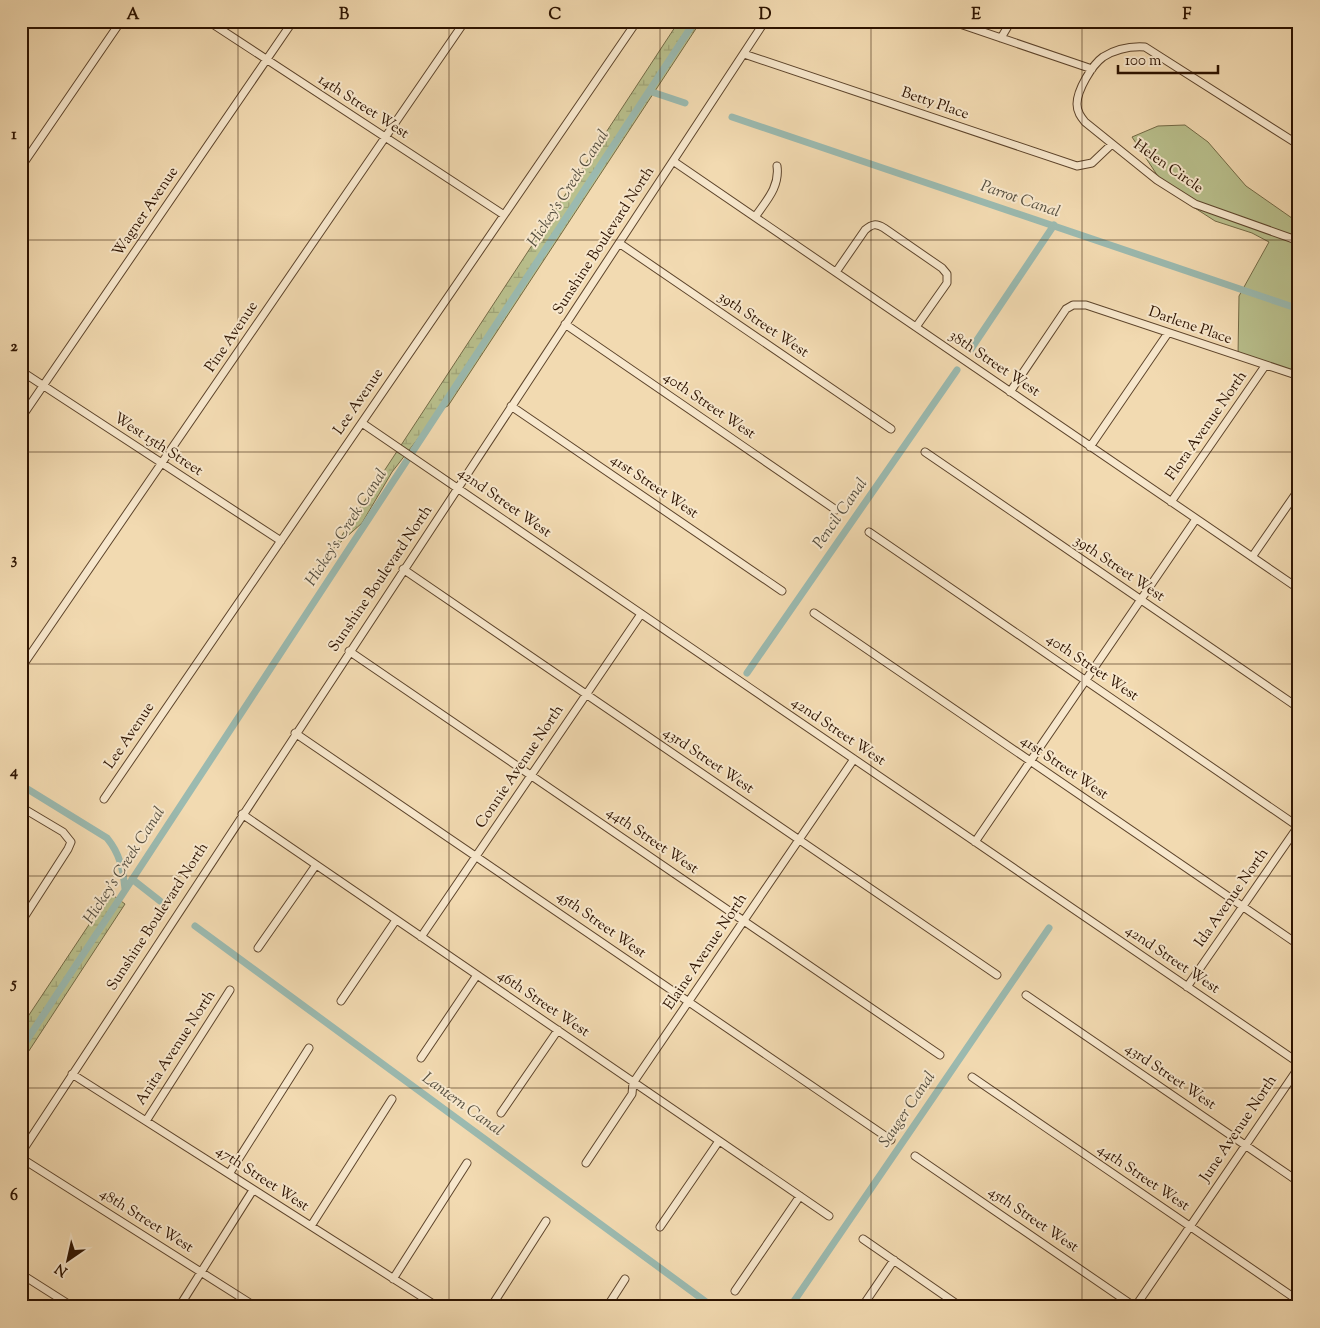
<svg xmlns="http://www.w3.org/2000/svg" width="1320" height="1328" font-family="'Sorts Mill Goudy',serif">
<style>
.grass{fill:#b9c08d;stroke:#736a46}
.wetland{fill:url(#wetland-marsh);stroke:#736a46}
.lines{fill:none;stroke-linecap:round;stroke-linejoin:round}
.canal{stroke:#9bbab0;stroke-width:7}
.minor-casing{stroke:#5e452c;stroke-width:9}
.minor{stroke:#f7e7cc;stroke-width:7}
.grid{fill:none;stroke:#2d1300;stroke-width:1;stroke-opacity:0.55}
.labels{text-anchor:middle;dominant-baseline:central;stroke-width:4;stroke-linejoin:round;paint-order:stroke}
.street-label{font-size:15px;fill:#2d1300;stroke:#f7e7cc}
.water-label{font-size:16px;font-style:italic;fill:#544d3e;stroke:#f7e7cc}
.neatline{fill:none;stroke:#2d1300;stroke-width:2}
.grid-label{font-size:16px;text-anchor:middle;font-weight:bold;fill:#2d1300}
</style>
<defs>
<pattern id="wetland-marsh" width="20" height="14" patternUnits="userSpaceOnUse" patternTransform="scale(1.25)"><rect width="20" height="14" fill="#b9c08d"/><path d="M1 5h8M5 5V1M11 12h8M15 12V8" fill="none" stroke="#9fa478"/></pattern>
</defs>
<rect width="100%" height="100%" fill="#f2dab1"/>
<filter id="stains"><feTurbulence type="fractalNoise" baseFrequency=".004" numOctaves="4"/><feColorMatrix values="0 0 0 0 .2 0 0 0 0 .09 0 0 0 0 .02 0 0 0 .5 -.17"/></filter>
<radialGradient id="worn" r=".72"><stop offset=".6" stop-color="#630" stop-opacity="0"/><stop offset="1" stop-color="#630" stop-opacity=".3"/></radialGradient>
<path class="grass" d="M1185,125L1208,142L1246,186L1299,223V375L1238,356L1239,296L1269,242L1252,233L1215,221L1167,190L1132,137L1158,126Z"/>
<path class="wetland" d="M679,21H701L448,406L441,409L392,472L362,523L333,549Z
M110,893L125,904L21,1063V1027Z"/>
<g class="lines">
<path class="canal" d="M649,91L685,103
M732,117L1299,309
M971,349L1054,225
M747,673L957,370
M21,785L107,838C120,854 123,869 125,889
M132,879L160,901
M195,926L713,1307
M21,1049L695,21
M790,1307L1049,928"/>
<g class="minor-casing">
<path id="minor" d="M208,21L504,215
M951,21L1092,69
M1287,21L1299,29
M1001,38L1011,21
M744,54L1077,166L1092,163L1112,144
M1299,145L1145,47C1130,46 1116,49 1103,57C1092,65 1077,90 1077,104C1077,112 1081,117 1085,122L1157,180L1195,204L1299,241
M673,161L1299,589
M21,167L121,21
M755,217C766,201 780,187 777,166
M619,243L891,429
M836,272L865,230C872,224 876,223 884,228L942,268L947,274V283L916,327
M565,324L836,510
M21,371L281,541
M1010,392L1066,309L1073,305H1086L1299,376
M511,406L782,591
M21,418L293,21
M362,423L1299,1063
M1090,447L1168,333
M925,452L1299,708
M1171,502L1265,366
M869,532L1299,827
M1252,557L1299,489
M403,569L997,975
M814,613L1299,945
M349,651L940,1055
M21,668L465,21
M295,733L891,1140
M104,799L637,21
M21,807L63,832L71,842L68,849L21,922
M242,814L829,1216
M975,842L1196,519
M421,937L641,614
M258,948L316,865
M1187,987L1299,825
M1026,995L1299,1182
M341,1001L396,920
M421,1058L477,975
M72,1074L438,1307
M972,1077L1299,1301
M501,1113L558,1030
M146,1121L230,990
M21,1153L765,21
M915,1156L1135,1307
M21,1158L256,1307
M586,1163L632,1094L633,1083L854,759
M229,1174L309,1048
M311,1226L392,1099
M660,1227L719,1141
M863,1239L961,1307
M21,1274L73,1307
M393,1279L467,1163
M735,1291L800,1196
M179,1307L253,1190
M491,1307L546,1221
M607,1307L625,1279
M862,1307L894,1260
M1135,1307L1299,1067"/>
</g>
<use href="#minor" class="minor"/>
</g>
<path class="grid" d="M238,21V1307M449,21V1307M660,21V1307M871,21V1307M1082,21V1307M21,240H1299M21,452H1299M21,664H1299M21,876H1299M21,1088H1299"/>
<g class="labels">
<g class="street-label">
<text transform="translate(935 104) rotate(19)">Betty Place</text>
<text transform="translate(363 107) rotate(33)">14th Street West</text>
<text transform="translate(1168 167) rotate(35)">Helen Circle</text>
<text transform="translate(146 212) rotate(-56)">Wagner Avenue</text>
<text transform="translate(604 241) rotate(-57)">Sunshine Boulevard North</text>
<text transform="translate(763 325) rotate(34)">39th Street West</text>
<text transform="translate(1190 326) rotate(19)">Darlene Place</text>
<text transform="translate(232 337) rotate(-56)">Pine Avenue</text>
<text transform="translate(994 364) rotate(34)">38th Street West</text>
<text transform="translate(359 402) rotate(-56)">Lee Avenue</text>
<text transform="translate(709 406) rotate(34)">40th Street West</text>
<text transform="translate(1207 426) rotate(-55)">Flora Avenue North</text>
<text transform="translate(158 445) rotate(33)">West 15th Street</text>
<text transform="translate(654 487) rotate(34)">41st Street West</text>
<text transform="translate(504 503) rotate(35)">42nd Street West</text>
<text transform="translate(1119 569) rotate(34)">39th Street West</text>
<text transform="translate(381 579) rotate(-56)">Sunshine Boulevard North</text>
<text transform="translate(1092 668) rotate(34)">40th Street West</text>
<text transform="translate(838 732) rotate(34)">42nd Street West</text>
<text transform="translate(130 736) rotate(-56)">Lee Avenue</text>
<text transform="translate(708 761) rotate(34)">43rd Street West</text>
<text transform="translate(520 767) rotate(-56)">Connie Avenue North</text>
<text transform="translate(1064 768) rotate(34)">41st Street West</text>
<text transform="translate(652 841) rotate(34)">44th Street West</text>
<text transform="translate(1232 898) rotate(-55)">Ida Avenue North</text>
<text transform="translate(158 917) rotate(-57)">Sunshine Boulevard North</text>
<text transform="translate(601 925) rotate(35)">45th Street West</text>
<text transform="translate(706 952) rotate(-56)">Elaine Avenue North</text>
<text transform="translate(1172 960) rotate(34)">42nd Street West</text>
<text transform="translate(543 1004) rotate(34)">46th Street West</text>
<text transform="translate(176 1048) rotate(-57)">Anita Avenue North</text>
<text transform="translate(1170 1077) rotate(34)">43rd Street West</text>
<text transform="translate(1239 1129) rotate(-56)">June Avenue North</text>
<text transform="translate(1143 1178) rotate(34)">44th Street West</text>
<text transform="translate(262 1179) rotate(33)">47th Street West</text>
<text transform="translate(1033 1220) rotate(34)">45th Street West</text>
<text transform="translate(146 1221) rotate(32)">48th Street West</text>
</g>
<g class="water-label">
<text transform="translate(569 189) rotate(-57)">Hickey's Creek Canal</text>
<text transform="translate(1020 200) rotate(19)">Parrot Canal</text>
<text transform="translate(841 514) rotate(-55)">Pencil Canal</text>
<text transform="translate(347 528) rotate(-57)">Hickey's Creek Canal</text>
<text transform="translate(125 866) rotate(-57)">Hickey's Creek Canal</text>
<text transform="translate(462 1105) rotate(36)">Lantern Canal</text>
<text transform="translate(908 1110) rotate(-56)">Sauger Canal</text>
</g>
</g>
<rect width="1320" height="1328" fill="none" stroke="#f2dab1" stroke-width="55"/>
<g transform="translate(68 1260) rotate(214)" stroke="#f7e7cc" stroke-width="4" paint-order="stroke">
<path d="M0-4L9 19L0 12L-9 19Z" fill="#2d1300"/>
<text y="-8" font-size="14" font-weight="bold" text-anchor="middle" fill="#2d1300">N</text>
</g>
<path d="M1118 65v8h100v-8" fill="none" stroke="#2d1300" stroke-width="2.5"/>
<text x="1125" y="65" font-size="15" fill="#2d1300" stroke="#f7e7cc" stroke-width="4" paint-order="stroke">100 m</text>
<rect x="28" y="28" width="1264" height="1272" class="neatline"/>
<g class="grid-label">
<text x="133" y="19">A</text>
<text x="344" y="19">B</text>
<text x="555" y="19">C</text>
<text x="765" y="19">D</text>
<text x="976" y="19">E</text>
<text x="1187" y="19">F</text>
<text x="14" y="139">1</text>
<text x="14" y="351">2</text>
<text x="14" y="564">3</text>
<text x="14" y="776">4</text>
<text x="14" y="988">5</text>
<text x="14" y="1200">6</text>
</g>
<rect width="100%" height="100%" filter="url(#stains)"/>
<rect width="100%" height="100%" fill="url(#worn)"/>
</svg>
